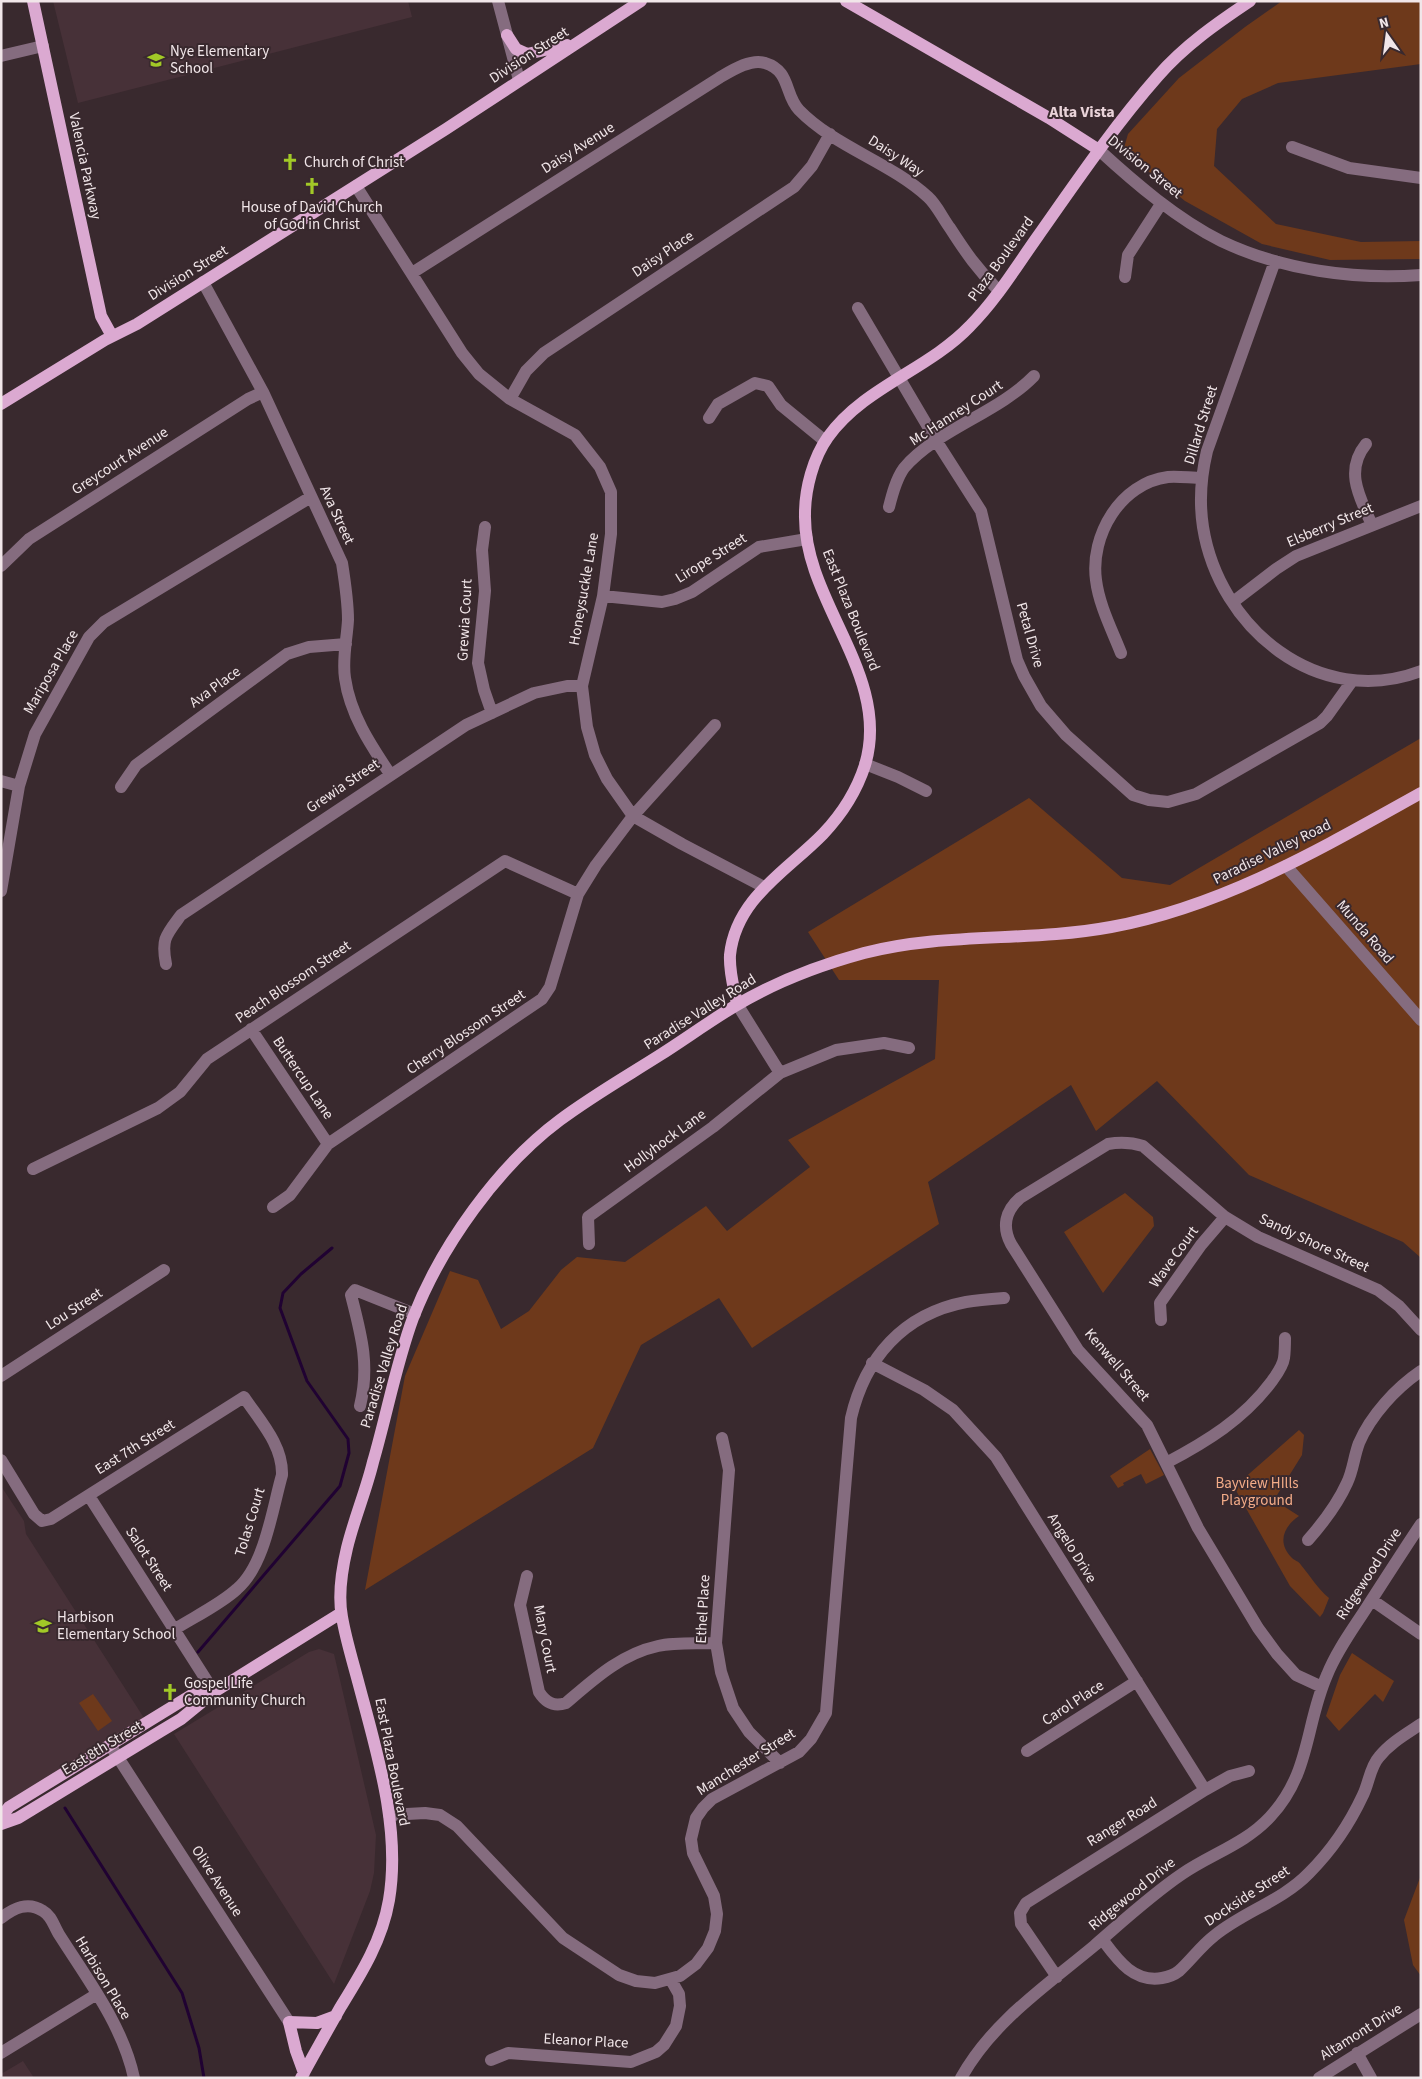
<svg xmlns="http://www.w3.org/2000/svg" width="1422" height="2079" font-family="'Source Sans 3',sans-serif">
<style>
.built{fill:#473138}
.green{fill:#6e391b}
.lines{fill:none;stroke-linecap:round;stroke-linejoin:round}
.stream{stroke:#200232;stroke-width:3}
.minor{stroke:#856c7f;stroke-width:12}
.major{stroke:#dba9d1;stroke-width:12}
.labels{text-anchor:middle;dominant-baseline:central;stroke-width:4;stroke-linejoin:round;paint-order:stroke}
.poi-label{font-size:15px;fill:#f1e6e9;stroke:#39292e;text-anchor:start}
.street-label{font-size:15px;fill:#f1e6e9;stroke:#39292e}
.park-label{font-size:15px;fill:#f4ac88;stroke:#39292e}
.neighbourhood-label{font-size:16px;font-weight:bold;fill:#e9d3d9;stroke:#39292e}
</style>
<rect width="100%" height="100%" fill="#39292e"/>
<path class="built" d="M53,1H408L412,17L78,103Z
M1,1486L24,1521L26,1534L144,1718L1,1805Z
M319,1649L334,1654L376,1835L374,1873L370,1891L334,1984L174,1734L309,1652Z
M23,2061L34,2078H1V2074Z"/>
<path class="green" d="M1282,1H1421V64L1278,83L1242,99L1217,129L1214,166L1276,224L1361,242L1421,241V259L1330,260L1262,244L1185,201L1123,151L1128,134L1179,78L1245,27Z
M1421,738V1258L1403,1242L1249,1175L1157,1081L1096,1131L1071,1085L928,1182L939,1224L752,1348L719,1298L641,1345L593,1448L365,1590L405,1376L450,1271L478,1280L501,1329L529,1311L561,1270L577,1257L625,1262L706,1206L727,1231L810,1167L788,1140L935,1059L939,980H839L808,932L1029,798L1122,878L1170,885Z
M1125,1193L1153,1217L1154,1226L1103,1293L1064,1232Z
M1299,1430L1304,1435L1302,1455L1274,1500L1299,1516C1283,1527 1277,1543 1292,1558C1295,1561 1299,1561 1301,1565C1311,1577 1317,1588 1329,1598L1323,1613L1320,1617L1290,1586L1234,1487Z
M1150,1449L1164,1475L1146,1484L1141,1474L1123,1483L1124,1485L1118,1488L1110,1476Z
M1352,1653L1394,1681L1383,1702L1375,1694L1339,1731L1326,1716L1340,1675Z
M93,1694L112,1721L98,1731L79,1703Z
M1421,1875V1976L1413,1965L1404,1920Z"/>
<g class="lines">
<path class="stream" d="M198,1652L340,1486L349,1453L348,1439L307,1381L280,1308L283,1293L301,1274L332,1248
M65,1808L182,1993L199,2048L204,2078"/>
<path class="minor" d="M498,1L519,80
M1,56L43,46
M1292,147L1349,168L1421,178
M1099,150C1135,183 1177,219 1221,241C1282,270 1354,280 1421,275
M356,186L462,353L479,374L510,399L575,435L600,467L611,492V534L603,596L582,686L587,727L595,755L607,779L633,816L682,844L764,887
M1275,261L1207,451C1201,476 1199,501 1203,527C1219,628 1318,710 1421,671
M412,273L719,78C731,71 751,58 765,63C791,71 784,94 799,110C835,147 890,162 928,197C937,205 943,219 950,228C966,253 978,270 999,291
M1125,277L1128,255L1161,204
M203,282L263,392L342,563C345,582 348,601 348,620C347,639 342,659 345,678C350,714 370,744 390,774
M858,308L937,442L981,511L1017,660L1024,676L1041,706L1066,735L1133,795L1149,800L1168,802L1196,794L1320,723L1327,716L1352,681
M510,399L526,371L544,353L794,187L812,166L830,134
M709,418L718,404L755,383L768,386L781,405L825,441
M1366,444C1344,471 1360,498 1372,525
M889,507C892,495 896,479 904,468C936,430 998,413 1034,376
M485,527L482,550L485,591L478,663L484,690L492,713
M1,566L29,539L248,399L263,392
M603,596L662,602L675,599L692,592L759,547L807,539
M1233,602L1276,569L1296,556L1421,506
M1121,653C1112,630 1099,605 1096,580C1090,536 1120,483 1168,477C1178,476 1191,478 1202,478
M865,764L898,777L926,791
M1,781L19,786
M121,787L136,765L287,654L309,647L346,644
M1286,866L1421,1020
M1,891L19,786L35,734L89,637L104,622L311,497
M166,964C161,939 166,935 181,915L466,725L534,693L567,686H582
M737,1004L780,1073
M251,1029L328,1144
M33,1169L158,1108L180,1092L207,1059L505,861L578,894
M273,1207L290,1195L328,1144L542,999L550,987L578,894L596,865L633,816L715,725
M589,1244L588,1217L713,1127L780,1073L836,1050L884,1043L909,1048
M1161,1320L1160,1303L1201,1245L1225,1217
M872,1363L924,1390L953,1410L996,1457L1205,1790
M1,1376L164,1270
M360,1406C370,1365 361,1334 351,1295L355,1290L415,1314
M722,1438L729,1470L716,1643L721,1672L733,1708L749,1732L780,1763
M1,1460L34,1514L42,1521L51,1519L244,1397C260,1421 283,1445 282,1475C272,1510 265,1565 237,1589C221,1604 194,1617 175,1629
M1166,1463C1206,1442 1244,1419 1272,1381C1277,1374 1283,1366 1284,1358C1285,1351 1285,1345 1285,1338
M89,1496L214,1692
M1308,1540C1323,1523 1338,1503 1347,1483C1353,1471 1354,1456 1359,1443C1371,1415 1396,1388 1421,1371
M527,1576L520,1605L539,1692C546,1703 554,1707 566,1703C594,1679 621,1654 658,1646C676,1642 697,1644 716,1643
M1372,1600L1421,1634
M1322,1687L1296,1675L1277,1654L1258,1628L1198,1528L1147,1425L1078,1350L1011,1244C1002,1227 1005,1211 1020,1198L1108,1144C1120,1142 1130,1142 1143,1146L1225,1217L1258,1237L1378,1290L1399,1306L1421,1330
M110,1745L289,2022
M1027,1751L1137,1681
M389,1815L425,1813L440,1815L457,1826L563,1938L619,1975L636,1981L655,1983L680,1976L696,1964L708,1948L715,1931L717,1914L714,1896L693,1853L691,1839L696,1818L703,1808L712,1799L799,1752L811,1739L826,1713L851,1418C865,1358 903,1314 966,1302C978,1300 991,1299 1004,1298
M1,1918C14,1908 28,1901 43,1911C52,1916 54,1927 60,1936C88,1980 123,2026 134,2078
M1102,1939C1117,1959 1133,1983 1162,1978C1168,1977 1174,1975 1179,1971C1191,1960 1201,1946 1214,1936C1243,1912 1282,1901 1309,1873C1331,1851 1350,1823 1363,1795C1369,1783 1370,1767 1379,1757C1390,1743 1406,1734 1421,1724
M1057,1977L1021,1924L1020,1913L1026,1903L1205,1790L1230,1776L1249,1771
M1,2053L97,1994
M1357,2053L1371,2078
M491,2060L508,2053L631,2062L656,2052L664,2045L676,2026L680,2006L679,1994L671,1980
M961,2078C992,2022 1046,1986 1094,1946C1123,1921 1151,1895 1182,1874C1211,1854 1245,1844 1270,1817C1311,1773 1305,1725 1327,1675C1337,1650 1353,1629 1367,1607C1385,1579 1403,1551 1421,1524
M1319,2078L1421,2014"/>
<path class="major" d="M33,1L101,316L112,336
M846,1L1049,118L1099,150
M507,35L516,49L527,54L567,45
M1,404L105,340L137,324L446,129L641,1
M737,1004C734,988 729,972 730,955C736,898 787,871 823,834C841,815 857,790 865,765C892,675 803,602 805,514C805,489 813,458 828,437C864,387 928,370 970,326C996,300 1016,267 1038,236C1076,182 1114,126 1158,76C1184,46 1217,23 1250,1
M1,1817L9,1807L198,1691L214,1692
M1,1824L18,1818L161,1731L181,1719L214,1692L341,1613
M304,2073L296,2051L289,2022L317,2023L336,2016
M301,2078C314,2054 327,2031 340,2008C361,1974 382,1941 389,1900C401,1829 377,1753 359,1685C353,1662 346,1640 342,1617C338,1596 342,1569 347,1548C354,1519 366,1491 373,1462C387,1414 396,1364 413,1318C441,1246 498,1166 560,1120C592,1096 627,1076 660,1055C685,1039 710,1021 735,1006C775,982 820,965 864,953C945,932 1030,942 1111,927C1224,906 1322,848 1421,793"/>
</g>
<defs>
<g id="school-bare" transform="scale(1.35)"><path d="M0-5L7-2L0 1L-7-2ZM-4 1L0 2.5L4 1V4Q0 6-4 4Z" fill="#a2c927" stroke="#39292e" stroke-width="2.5" paint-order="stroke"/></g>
<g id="church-bare" transform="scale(1.35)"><path d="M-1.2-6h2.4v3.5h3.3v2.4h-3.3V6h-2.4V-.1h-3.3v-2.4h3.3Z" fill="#a2c927" stroke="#39292e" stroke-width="2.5" paint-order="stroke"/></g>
</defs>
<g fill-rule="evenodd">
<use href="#school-bare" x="156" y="60"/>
<use href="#church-bare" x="290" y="162"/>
<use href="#church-bare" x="312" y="186"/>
<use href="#school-bare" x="43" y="1626"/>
<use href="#church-bare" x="170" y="1692"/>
</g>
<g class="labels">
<g class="poi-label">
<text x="170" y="51">Nye Elementary<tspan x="170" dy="17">School</tspan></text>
<text x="304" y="162">Church of Christ</text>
<text x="312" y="207" text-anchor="middle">House of David Church<tspan x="312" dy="17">of God in Christ</tspan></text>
<text x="57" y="1617">Harbison<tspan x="57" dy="17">Elementary School</tspan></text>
<text x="184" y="1683">Gospel Life<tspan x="184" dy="17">Community Church</tspan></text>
</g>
<g class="street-label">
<text transform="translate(529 55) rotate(-33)">Division Street</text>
<text transform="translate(578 148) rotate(-32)">Daisy Avenue</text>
<text transform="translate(896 156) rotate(33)">Daisy Way</text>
<text transform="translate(85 166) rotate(78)">Valencia Parkway</text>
<text transform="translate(1145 167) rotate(39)">Division Street</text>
<text transform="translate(663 254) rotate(-34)">Daisy Place</text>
<text transform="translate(1001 259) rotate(-54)">Plaza Boulevard</text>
<text transform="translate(188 273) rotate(-32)">Division Street</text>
<text transform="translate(956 413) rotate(-33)">Mc Hanney Court</text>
<text transform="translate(1201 425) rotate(-73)">Dillard Street</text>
<text transform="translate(120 461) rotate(-33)">Greycourt Avenue</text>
<text transform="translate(337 515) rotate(65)">Ava Street</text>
<text transform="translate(1330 525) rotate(-23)">Elsberry Street</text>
<text transform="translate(711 558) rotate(-32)">Lirope Street</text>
<text transform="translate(584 589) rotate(-80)">Honeysuckle Lane</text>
<text transform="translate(851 610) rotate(68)">East Plaza Boulevard</text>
<text transform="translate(465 620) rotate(-87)">Grewia Court</text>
<text transform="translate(1030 635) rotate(74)">Petal Drive</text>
<text transform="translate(51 672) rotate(-60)">Mariposa Place</text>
<text transform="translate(215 687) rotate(-36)">Ava Place</text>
<text transform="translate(343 786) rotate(-34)">Grewia Street</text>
<text transform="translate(1272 852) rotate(-26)">Paradise Valley Road</text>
<text transform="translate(1365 932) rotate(49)">Munda Road</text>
<text transform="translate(293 982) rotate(-34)">Peach Blossom Street</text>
<text transform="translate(700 1012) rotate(-32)">Paradise Valley Road</text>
<text transform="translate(466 1032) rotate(-34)">Cherry Blossom Street</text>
<text transform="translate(303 1078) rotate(56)">Buttercup Lane</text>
<text transform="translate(665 1141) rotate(-36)">Hollyhock Lane</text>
<text transform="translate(1314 1243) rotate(25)">Sandy Shore Street</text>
<text transform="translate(1174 1257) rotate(-54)">Wave Court</text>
<text transform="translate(74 1309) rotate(-33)">Lou Street</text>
<text transform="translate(1117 1365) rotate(49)">Kenwell Street</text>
<text transform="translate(384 1366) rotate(-73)">Paradise Valley Road</text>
<text transform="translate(135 1447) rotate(-32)">East 7th Street</text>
<text transform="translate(250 1522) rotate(-73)">Tolas Court</text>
<text transform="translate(1072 1548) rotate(58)">Angelo Drive</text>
<text transform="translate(149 1559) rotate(57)">Salot Street</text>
<text transform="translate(1369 1574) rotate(-57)">Ridgewood Drive</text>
<text transform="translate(703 1609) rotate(-87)">Ethel Place</text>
<text transform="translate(545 1639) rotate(79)">Mary Court</text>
<text transform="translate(1073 1703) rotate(-33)">Carol Place</text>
<text transform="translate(102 1748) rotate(-31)">East 8th Street</text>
<text transform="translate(392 1762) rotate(79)">East Plaza Boulevard</text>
<text transform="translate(746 1762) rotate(-32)">Manchester Street</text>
<text transform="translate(1122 1822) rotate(-32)">Ranger Road</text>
<text transform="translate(217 1881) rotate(57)">Olive Avenue</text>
<text transform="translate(1132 1894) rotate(-39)">Ridgewood Drive</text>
<text transform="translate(1247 1896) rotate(-33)">Dockside Street</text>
<text transform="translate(103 1978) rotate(59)">Harbison Place</text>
<text transform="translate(1361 2032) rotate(-32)">Altamont Drive</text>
<text transform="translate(586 2041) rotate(3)">Eleanor Place</text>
</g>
<g class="park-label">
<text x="1257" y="1483">Bayview HIlls<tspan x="1257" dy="17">Playground</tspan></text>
</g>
<g class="neighbourhood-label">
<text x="1082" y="112">Alta Vista</text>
</g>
</g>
<rect width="1422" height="2079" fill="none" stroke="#f1e6e9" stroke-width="5"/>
<g transform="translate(1387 35) rotate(346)" stroke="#39292e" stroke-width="4" paint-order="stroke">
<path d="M0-4L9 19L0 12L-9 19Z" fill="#f1e6e9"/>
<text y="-8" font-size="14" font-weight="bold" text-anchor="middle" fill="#f1e6e9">N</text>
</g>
</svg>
